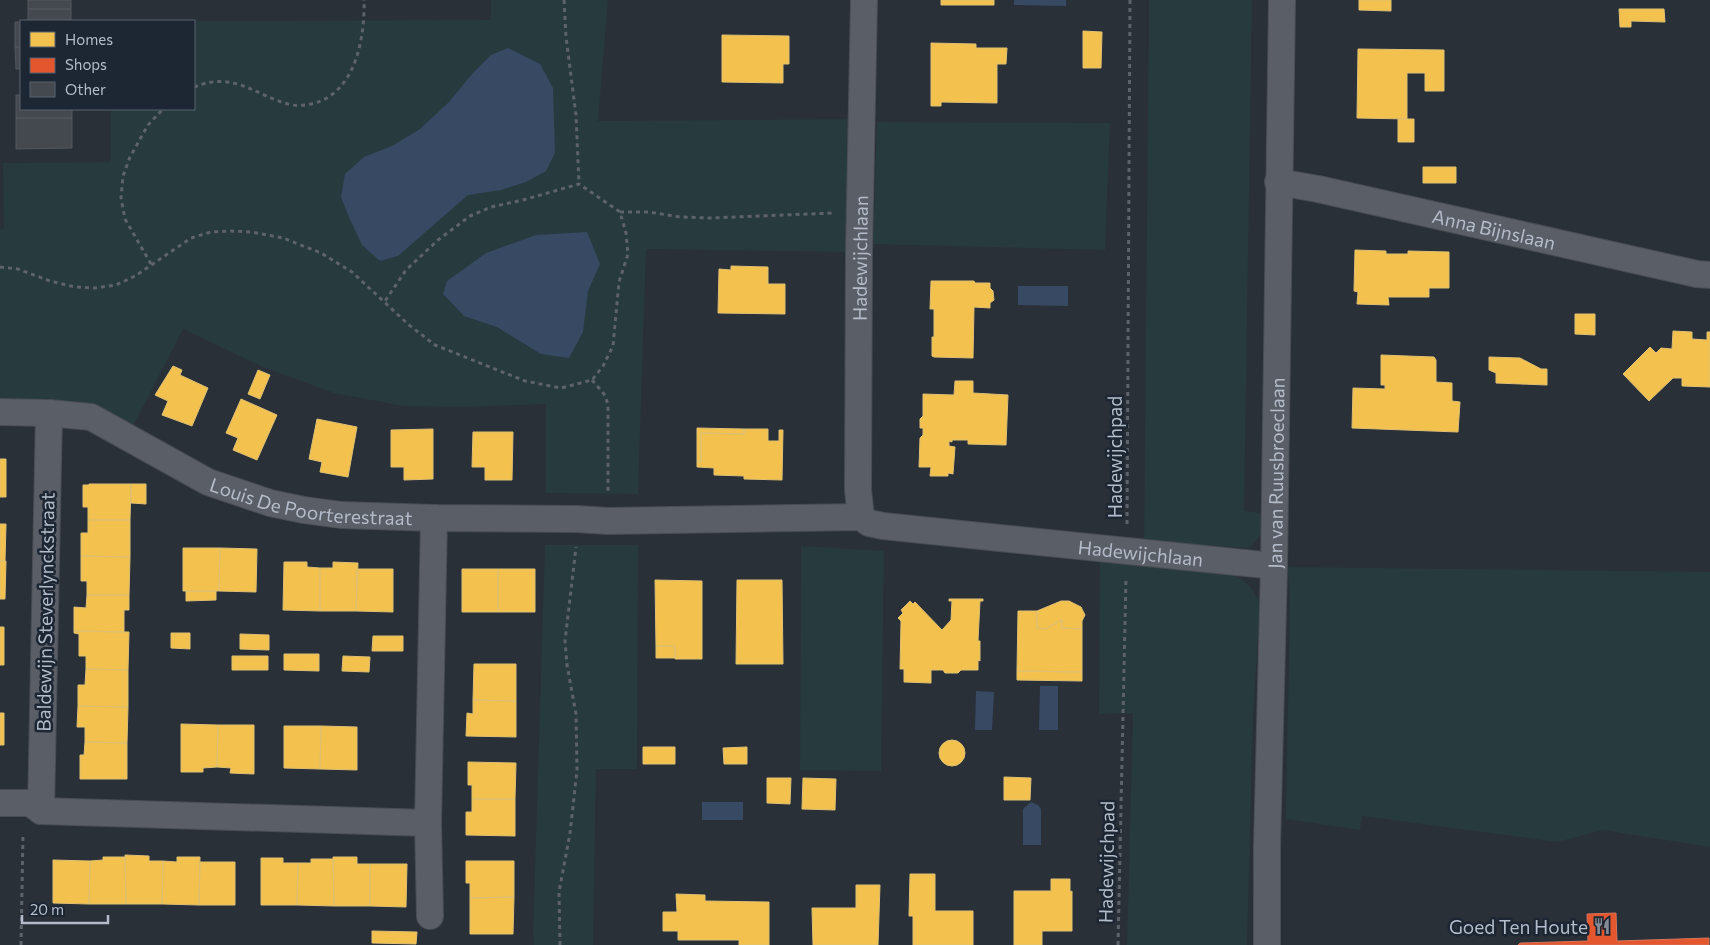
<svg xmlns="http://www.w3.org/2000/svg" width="1710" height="945" font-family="Commissioner,sans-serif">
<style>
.green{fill:#273a3e}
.water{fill:#384963}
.homes{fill:#f2c14e;stroke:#dfc073}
.shops{fill:#e4572e;stroke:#d6755c}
.building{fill:#444950;stroke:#52575f}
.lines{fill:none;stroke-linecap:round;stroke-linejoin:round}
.minor-casing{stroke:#484c53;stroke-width:28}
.path{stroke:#5d636a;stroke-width:3;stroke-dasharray:4 4;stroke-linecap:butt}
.minor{stroke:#5a5e66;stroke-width:26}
.labels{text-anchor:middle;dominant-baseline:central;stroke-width:5;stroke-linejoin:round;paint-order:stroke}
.street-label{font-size:19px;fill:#b4bcc9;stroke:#1d2633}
.poi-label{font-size:19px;fill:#b4bcc9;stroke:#1d2633;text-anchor:end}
</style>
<rect width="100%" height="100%" fill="#2a3038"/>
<path class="green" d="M491,0H608L598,121L852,119L849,252L646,249L638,494L546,493V404L464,407L403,406L334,393L263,367L183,329L132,428L90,403L0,399V229L4,228L3,163L111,162V109H194V21L491,20Z
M1149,0H1252L1244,511L1260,513L1262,532L1253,545L1248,548L1144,541Z
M877,122L1110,123L1105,250L873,244Z
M545,545H638L637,769H596L593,945H534L533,935Z
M801,546L884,551L881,771L800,770Z
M1100,562L1232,573C1247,583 1255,588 1260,606L1253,716L1247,945H1127L1133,713L1099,714Z
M1287,567L1710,572V847L1603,830L1557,842L1362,816L1360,830L1286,819L1290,594Z"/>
<path class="water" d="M1014,0H1066V6L1014,5Z
M508,48L540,64L553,88L555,153L546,171L526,182L501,190L468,195L398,256L380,261L362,245L348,215L341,197L345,174L364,157L392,146L420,129L449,102L472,74L491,55Z
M587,232L600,264L588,291L583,332L569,358L541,354L497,327L464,316L443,294L447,281L486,253L536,235Z
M1018,286H1068V306L1018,305Z
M1040,686H1058V730H1039Z
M976,691L994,692L992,730H975Z
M702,802H743V820H702Z
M1031,802L1038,805L1041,809V845H1023V809Z"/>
<path class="homes" d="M941,0H994V5H941Z
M1359,0H1391V11L1359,10Z
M1619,9H1664L1665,22L1631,21V27H1620Z
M1083,31L1102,32L1101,68H1083Z
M722,35L789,36V64H783V83L722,82Z
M931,43L976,44V48H1007L1006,64H997V103L941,102V106H931Z
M1358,49L1444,50V91H1425V73H1407V119L1357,118Z
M1398,119H1414V142H1398Z
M1423,167H1456V183H1423Z
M1355,250L1386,251V254H1408V251L1449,252V288H1429V297H1388L1389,305L1357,304L1358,292L1354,291Z
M731,266L768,267V284H785V314L718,313L719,269L731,270Z
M931,281H974L975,283H990V288L993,291L994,300L990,303V308L974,307L973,358L934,357L932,356V337H934V309H930Z
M1575,314H1595V335L1575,334Z
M1673,331L1692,332V339L1707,340V332H1710V387L1682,386V378H1673L1649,401L1623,374L1650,347L1656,353L1661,348L1672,349Z
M1381,355L1434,357L1436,360V382L1452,383V401L1460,402L1458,432L1352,428L1353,388L1385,389V385H1381Z
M1489,357L1520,358L1541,369H1547V385L1496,383V373L1489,370Z
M173,366L182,370L180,375L208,388L192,426L162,415L168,401L155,395Z
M258,370L270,375L260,399L248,394Z
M955,381H973V393L1008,395L1006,445L968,444V440H952V442L949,441V446L955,447L953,474L948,473V476H930L931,467H919L920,438L923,435V428H920V419L923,416V394L954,395Z
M241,399L277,415L257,460L233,450L238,438L226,433Z
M317,419L357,427L348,477L320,472L322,462L309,459Z
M697,428L744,429V434L701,433V462H697Z
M433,429V479L404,480V467H391V430Z
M744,429H768V441H779V430H783L782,480L744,479V476L714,475V468L697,467V462H701V433L744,434Z
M473,432H513L512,480H485V467H472Z
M0,459H6V497H0Z
M89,484H131L130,520H88V507H83V485H89Z
M131,484H146V504L131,503Z
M88,520H130V557L81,556V533H88Z
M0,524H6L5,561H0Z
M183,548H220L219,591H183Z
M220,548L257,549L256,592L219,591Z
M81,556L130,557L129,595H87V581H81Z
M0,561H6L5,599H0Z
M284,562H307V567L320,568V611L283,610Z
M333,562L358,563L356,611H320V568H333Z
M357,569H393V612L356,611Z
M462,569H498V612H462Z
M498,569H535V612H498Z
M655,580L702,581V659H675V646H656Z
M737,580H782L783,664H736Z
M186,591H216V600L186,601Z
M87,595H129V610H124V632L74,631V607L86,608Z
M949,599H983V601H980L978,641H980V661L978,660V670H961L958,673H945L943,670H931V683L904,682V669H900L901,621L898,618L903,613L901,610L910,601L913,604L915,602L942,630L951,620L952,601H949Z
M1061,601H1069L1081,607L1085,615L1082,621V629L1062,628V620L1045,629L1037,628V611Z
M1018,611H1037V628L1045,629L1062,620V628L1082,629V672L1017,671Z
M0,627H4V665H0Z
M74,631L129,632L128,670L86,669V656H79V634L74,633Z
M171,633H190V649L171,648Z
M240,634L269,635V650L240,649Z
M373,636H403V651H372Z
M656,646H675V658H656Z
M284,654H319V671L284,670Z
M232,656H268V670H232Z
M343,656L370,657L369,672L342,671Z
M474,664H516V701L473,700Z
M86,669L128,670V707L78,706V685H85Z
M1017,671L1082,672V681L1017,680Z
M473,700L516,701V737L466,736L467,713L473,714Z
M78,706L128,707L127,743L85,742V727H77Z
M0,713H4V745H0Z
M181,724L218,725L217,767L203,768V772H181Z
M218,725H254V774L230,773L231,768L217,767Z
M284,726H321L320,769L284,768Z
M321,726L357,727V770L320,769Z
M939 753a13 13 0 1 1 26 0a13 13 0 1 1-26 0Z
M85,742L127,743V779H80V755H84Z
M643,747H675V764H643Z
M747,747V764H724L723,748Z
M468,762L516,763L515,799H472V785H468Z
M1004,777L1031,778L1030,800H1004Z
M767,778H791L790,804L767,803Z
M803,778L836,779L835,810L802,809Z
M472,799H515V836L466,835V812H472Z
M125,855L149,856V861H163L162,904H126Z
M103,857H125L126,904H89L90,861L103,860Z
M177,857H200L199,905L162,904L163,861L177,862Z
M333,857H357V864H370V906H334Z
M261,858H283V863H298L297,905H261Z
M311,859H333L334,906L297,905L298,863H311Z
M53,860L90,861L89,904L53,903Z
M466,861H514V897L470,898V883H466Z
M200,862H235V905H199Z
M370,864H407L406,907L370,906Z
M910,874H935V911H973V945H913V916H909Z
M1051,879H1070V892L1072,891V931H1042V945H1014V891H1051Z
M856,885H880L878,945H813L812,908H856Z
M676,894L705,895V901L769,902V945H739V940H678V931H663V912H677Z
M514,897L513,934H470V898Z
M372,931L417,932L416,944L372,943Z"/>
<path class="shops" d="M1616,913L1617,941L1709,938V945H1518L1520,943L1588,941L1587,914Z"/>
<path class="building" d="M28,0H71V9H28Z
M28,9H71V21H28Z
M15,22H21V47H15Z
M15,47H21V69H16Z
M16,95H21V109H72V118H16Z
M16,118H72V148L16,149Z"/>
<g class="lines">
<g class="minor-casing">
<g id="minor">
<path id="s1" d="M1278,182L1318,189L1697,274L1710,275"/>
<path id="s2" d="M0,412L49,413L91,417L208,482L270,503L304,510L341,515L434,518L577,519L608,521L861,517L869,523L883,526L1274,566"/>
<path d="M49,413L41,811L428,823L434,518"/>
<path id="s3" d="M861,517L858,490L859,252L864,0"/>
<path d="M0,803H30L41,811"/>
<path d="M428,823L430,916"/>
<path id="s4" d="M1267,945V846L1274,566L1282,0"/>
</g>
</g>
<path class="path" d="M564,0L566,37L576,115L579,184
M194,87C236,70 256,97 292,105C300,106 308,105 315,103C356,91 365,37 364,0
M620,212H649L680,217L711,218L833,213
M151,264L125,219L121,198L123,176L130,157L148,125L163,109
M0,267L18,269L50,281L75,287L95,288L116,285L135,276L191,238L211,232L231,231L251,232L283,238L321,253L352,272L409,325L435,345L525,381L561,388L592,380L603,366L613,346L619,282L628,254L626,233L620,212L579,184L523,200L491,207L470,216L438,240L406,270L385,301
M592,380L604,394L608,404V494
M1127,524L1130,0
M21,945L23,833
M560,945L559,892L570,833L577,770L576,714L567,665L565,641L576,547
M1118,945L1126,578"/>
<use href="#minor" class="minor"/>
</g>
<defs>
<g id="restaurant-bare" transform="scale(1.35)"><path d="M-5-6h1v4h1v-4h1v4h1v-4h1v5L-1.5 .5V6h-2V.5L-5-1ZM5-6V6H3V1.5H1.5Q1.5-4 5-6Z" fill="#848b96" stroke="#1d2633" stroke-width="2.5" paint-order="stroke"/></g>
</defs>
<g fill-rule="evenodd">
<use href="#restaurant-bare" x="1602" y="926"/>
</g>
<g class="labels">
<g class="street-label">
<text stroke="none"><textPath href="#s1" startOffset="221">Anna Bijnslaan</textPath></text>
<text stroke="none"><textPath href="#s3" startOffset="259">Hadewijchlaan</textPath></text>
<text transform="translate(1114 457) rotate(-90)">Hadewijchpad</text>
<text stroke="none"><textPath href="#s4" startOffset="472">Jan van Ruusbroeclaan</textPath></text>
<text stroke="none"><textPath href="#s2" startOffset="331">Louis De Poorterestraat</textPath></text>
<text stroke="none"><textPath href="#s2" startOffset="1166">Hadewijchlaan</textPath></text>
<text transform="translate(45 612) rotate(-89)">Baldewijn Steverlynckstraat</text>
<text transform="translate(1106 862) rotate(-89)">Hadewijchpad</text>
</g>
<g class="poi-label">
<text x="1588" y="926">Goed Ten Houte</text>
</g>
</g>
<rect x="20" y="20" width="175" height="90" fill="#1d2633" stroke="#59626f"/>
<rect x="30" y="32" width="25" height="15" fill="#f2c14e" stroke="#59626f"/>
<text x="65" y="45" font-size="15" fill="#b4bcc9">Homes</text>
<rect x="30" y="58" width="25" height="15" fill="#e4572e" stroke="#59626f"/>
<text x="65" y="70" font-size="15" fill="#b4bcc9">Shops</text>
<rect x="30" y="82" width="25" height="15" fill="#444950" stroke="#59626f"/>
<text x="65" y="95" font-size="15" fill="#b4bcc9">Other</text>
<path d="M22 915v8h86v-8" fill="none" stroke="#b4bcc9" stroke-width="2.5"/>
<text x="30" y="915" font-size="15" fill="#b4bcc9" stroke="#1d2633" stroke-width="4" paint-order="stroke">20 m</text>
</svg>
